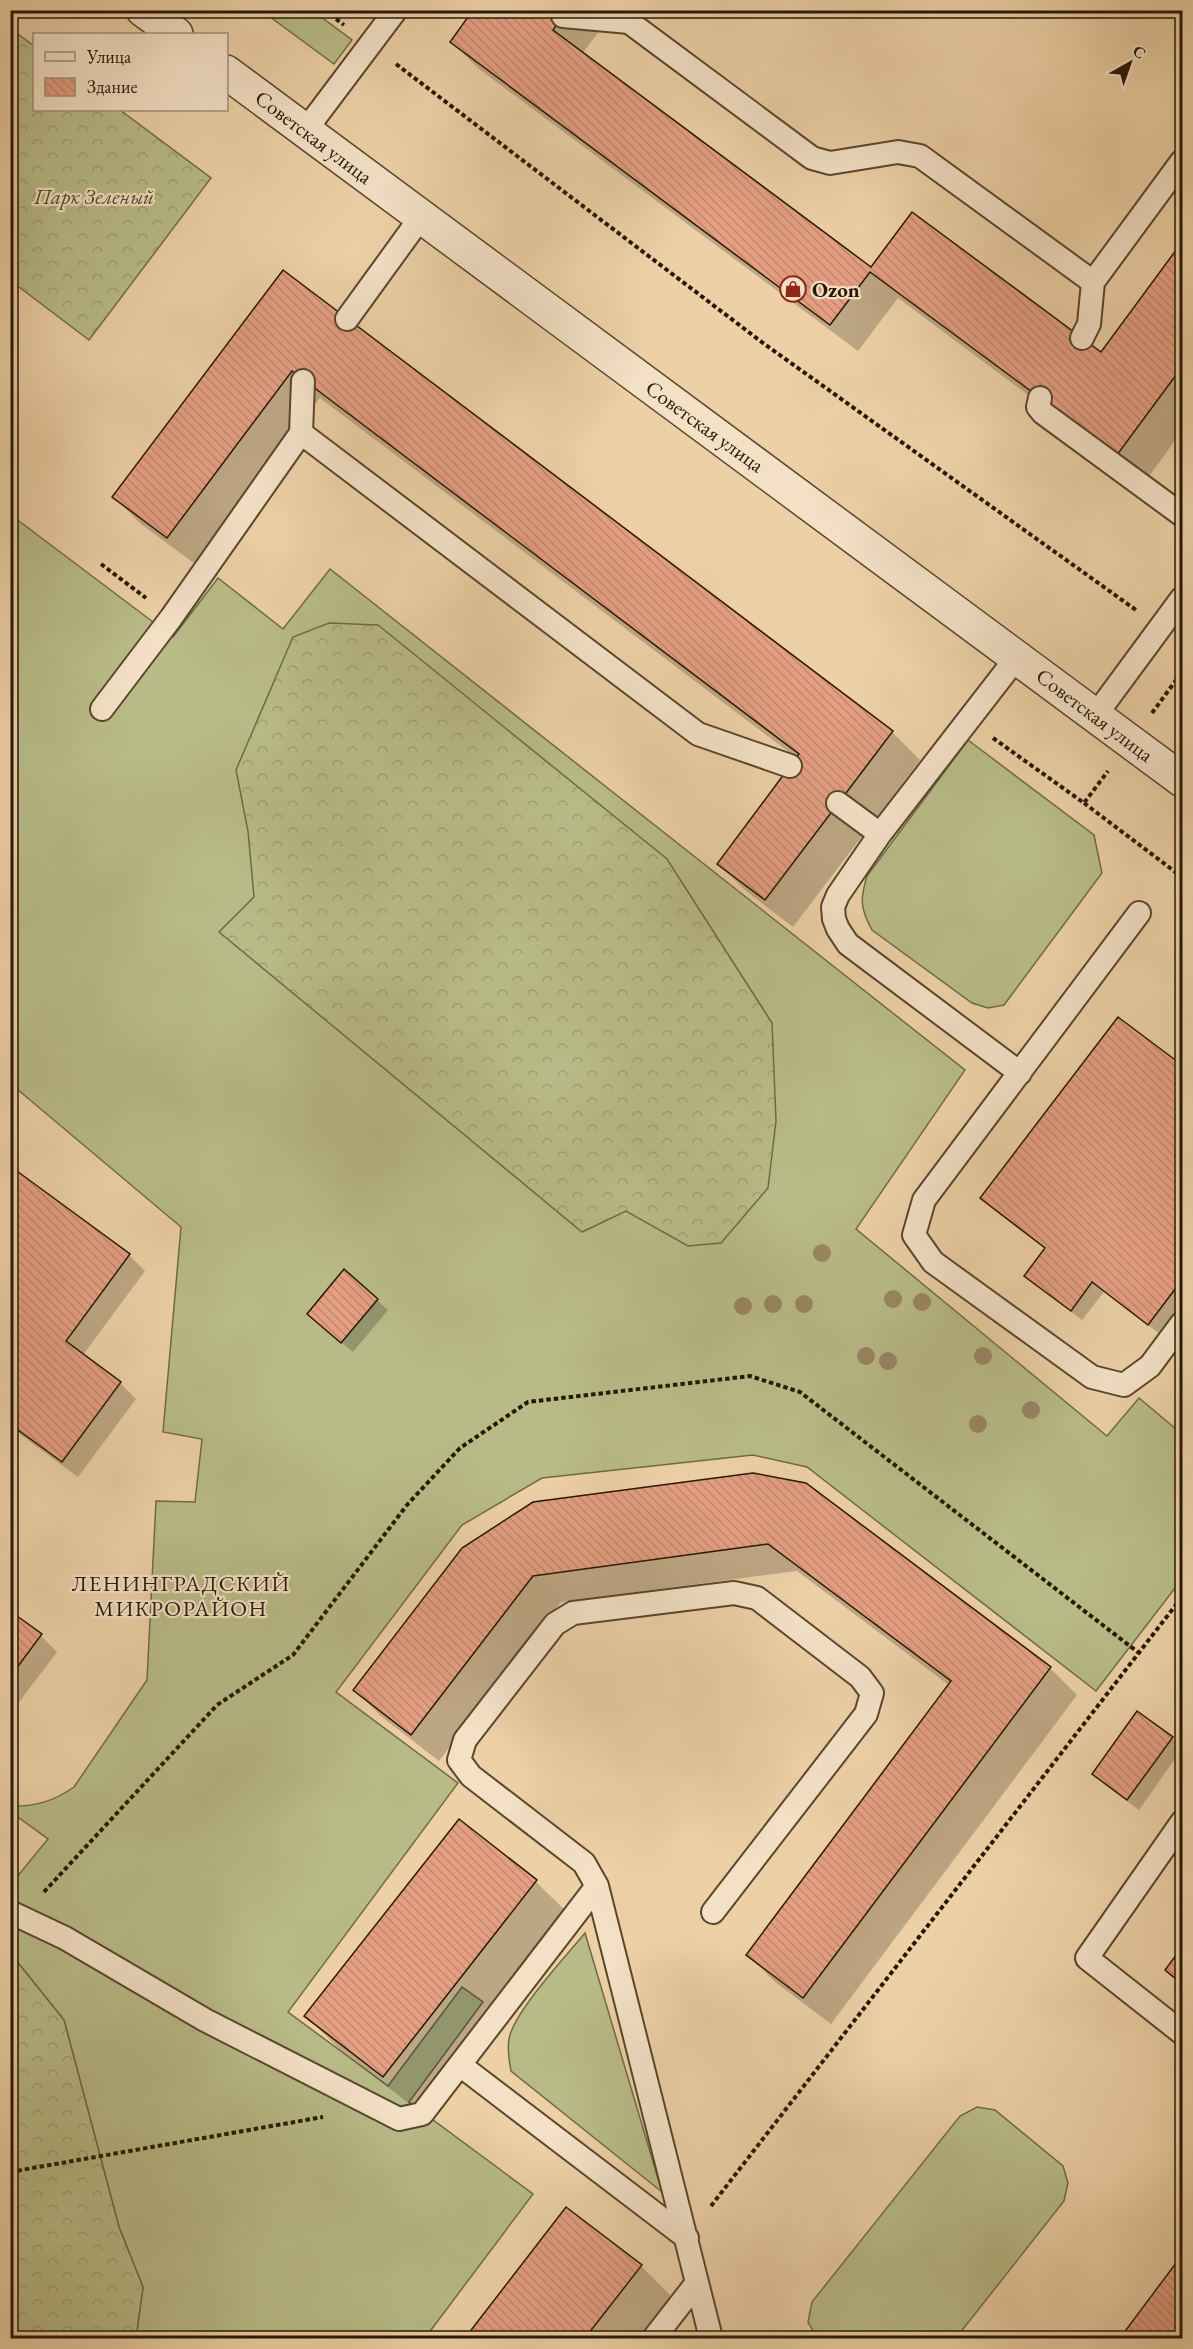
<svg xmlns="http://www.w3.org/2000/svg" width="1193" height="2349" font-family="'EB Garamond',serif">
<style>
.grass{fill:#b8bb87;stroke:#6f6a46;stroke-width:1.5}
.forest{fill:url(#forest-crowns);stroke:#6f6a46;stroke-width:1.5}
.shadow{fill:#0003}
.building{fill:url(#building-back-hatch);stroke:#261805;stroke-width:1.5}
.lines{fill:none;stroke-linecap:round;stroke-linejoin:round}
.service-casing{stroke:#58462d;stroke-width:26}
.tertiary-casing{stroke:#58462d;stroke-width:36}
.path{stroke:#261805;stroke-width:4;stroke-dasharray:4.5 3;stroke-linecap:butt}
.service{stroke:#f3e0c5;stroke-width:22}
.tertiary{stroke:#f3e0c5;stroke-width:33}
.tree{fill:#988663}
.labels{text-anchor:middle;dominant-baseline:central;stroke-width:4.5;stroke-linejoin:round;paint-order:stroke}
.street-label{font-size:21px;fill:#261805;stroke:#f3e0c5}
.park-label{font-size:21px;font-style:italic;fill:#52492c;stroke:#f3e0c5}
.poi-label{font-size:21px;font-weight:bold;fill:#261805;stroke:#f3e0c5;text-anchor:start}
.neighbourhood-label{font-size:22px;letter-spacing:1.5px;fill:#261805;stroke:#f3e0c5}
</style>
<defs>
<pattern id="forest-crowns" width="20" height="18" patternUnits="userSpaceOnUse" patternTransform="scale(1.5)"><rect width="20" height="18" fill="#b8bb87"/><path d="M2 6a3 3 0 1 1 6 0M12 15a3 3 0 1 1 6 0" fill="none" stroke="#9ea073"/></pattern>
<pattern id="building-back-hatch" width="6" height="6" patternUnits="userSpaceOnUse" patternTransform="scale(1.5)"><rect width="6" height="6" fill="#e49e81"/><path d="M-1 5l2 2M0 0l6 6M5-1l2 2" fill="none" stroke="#c3876e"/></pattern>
</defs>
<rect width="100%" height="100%" fill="#edd0a6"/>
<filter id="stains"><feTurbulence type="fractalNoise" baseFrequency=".00333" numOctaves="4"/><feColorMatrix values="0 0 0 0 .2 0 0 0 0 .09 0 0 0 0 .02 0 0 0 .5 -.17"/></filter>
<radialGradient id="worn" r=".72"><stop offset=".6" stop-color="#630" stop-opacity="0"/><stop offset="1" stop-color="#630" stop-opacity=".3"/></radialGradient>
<path class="grass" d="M262,11H313L352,40L334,64Z
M11,515L173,637L218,578L283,629L330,569L965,1070L856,1229L1107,1436L1139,1398L1182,1434V1579L1096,1691L807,1467L753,1455L542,1478L462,1525L336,1692L458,1783L288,2012L388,2086L462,1987L483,2002L409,2102L533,2194L425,2338H136L143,2287L119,2227L64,2020L11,1954V1874L16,1878L48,1839L11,1812L10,1806C35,1807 54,1801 74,1787L147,1680L156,1501L195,1502L202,1439L163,1432L181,1227L11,1084Z
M968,740L1094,835L1102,873L1004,1005L988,1008L972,1003L872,930C860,908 860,899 867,876Z
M585,1933L662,2192L511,2071C509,2060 507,2050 509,2039C513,2013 567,1955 585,1933Z
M977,2107L995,2110L1063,2166L1068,2183L1064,2201L956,2338H817L808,2322L812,2302L960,2116Z"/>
<path class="forest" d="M10,28L34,46V110H120L211,178L89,340L11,281Z
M329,623L378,625L667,859L772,1023L776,1121L768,1188L721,1243L688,1246L626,1211L582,1232L219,932L254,897L248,831L236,770L293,637Z
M11,1954L64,2020L119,2227L143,2287L136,2338H11Z"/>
<path class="shadow" d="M615,10L582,54L871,269L1101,354L1182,244V431L1145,482L898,298L858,351L479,69L452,42Z
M284,272L892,732L920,760L793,927L746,891L719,864L798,759L320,398L195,564L141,524L114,497Z
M1118,1019L1182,1067V1304L1160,1334L1104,1292L1082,1320L1037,1286L1026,1275L1046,1249L993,1209L982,1198Z
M10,1167L129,1255L145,1271L83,1355L120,1383L136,1399L78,1477L10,1427Z
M377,1300L388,1310L353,1352L320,1324Z
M753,1474L1050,1668L1077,1695L831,2024L775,1982L748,1955L950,1686L797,1571L561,1602L439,1761L382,1717L355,1690L463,1549Z
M10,1613L41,1636L57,1652L10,1714Z
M1172,1738L1182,1749L1139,1810L1105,1785L1094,1774Z
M459,1821L536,1882L569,1914L416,2109L339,2049L306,2016Z
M1182,1949V1985L1167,1970Z
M566,2209L641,2266L674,2299L643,2338H467Z
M1182,2257V2338H1122Z"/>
<path class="building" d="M473,10H567L553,30L871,267L912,212L1101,352L1182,242V367L1117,455L870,272L830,325L450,42Z
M283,270L893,731L765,900L717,864L799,754L292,371L167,538L112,497Z
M1118,1017L1182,1065V1280L1148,1325L1092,1282L1071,1311L1024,1276L1045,1248L980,1198Z
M10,1166L130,1254L66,1341L121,1382L62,1462L10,1424Z
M344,1269L378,1299L341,1343L307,1314Z
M753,1473L806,1483L1051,1667L803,1998L746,1955L951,1681L768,1544L533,1576L411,1735L353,1690L462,1548L533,1502Z
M10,1611L42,1634L10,1677Z
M1137,1711L1173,1737L1127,1800L1092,1774Z
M459,1819L537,1880L383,2077L304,2016Z
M1182,1947V1984L1165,1970Z
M566,2207L642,2265L585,2338H465Z
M1182,2255V2338H1120Z"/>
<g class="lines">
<g class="service-casing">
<path id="service" d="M563,16L629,22L812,158L830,163L898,152L920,156L1093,282L1182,161
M305,131L396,10
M347,319L421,217
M1082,338L1089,324L1093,282
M1040,398L1038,407L1043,413L1182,515
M301,433L698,734L790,766
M1017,657L880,834L838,895L833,907L834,919L838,929L848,944L1020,1073
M102,709L171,618L301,433L303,381
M1095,716L1182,598
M838,803L880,834
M1139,913L924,1200L914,1235L933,1262L1092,1377L1124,1385L1150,1366L1182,1323
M1182,1822L1087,1958L1182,2033
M10,1912L65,1938L205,2020L399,2119L422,2114L597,1886
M460,2065L687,2238
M654,2338L696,2284
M711,2338L597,1886L584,1863L471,1776L459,1760L465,1740L555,1624L573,1613L734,1593L757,1598L860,1677L872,1693L866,1714L713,1912"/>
</g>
<g class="tertiary-casing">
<path id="tertiary" d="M143,10L176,34
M226,72L1182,780"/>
</g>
<path class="path" d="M324,10L344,25
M396,64L763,343L1136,610
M101,564L146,598
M1152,713L1182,672
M993,738L1084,803L1108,771
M1084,803L1182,877
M44,1892L217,1705L293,1655L407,1505L460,1448L528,1402L750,1376L800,1392L1139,1653
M10,2172L323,2117
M711,2206L1182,1597"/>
<use href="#service" class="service"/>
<use href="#tertiary" class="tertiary"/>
</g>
<g class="tree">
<circle cx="822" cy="1253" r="9"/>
<circle cx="893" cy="1299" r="9"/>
<circle cx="922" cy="1302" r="9"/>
<circle cx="773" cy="1304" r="9"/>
<circle cx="804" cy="1304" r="9"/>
<circle cx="743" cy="1306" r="9"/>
<circle cx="866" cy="1356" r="9"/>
<circle cx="983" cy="1356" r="9"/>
<circle cx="888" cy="1361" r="9"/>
<circle cx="1031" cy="1410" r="9"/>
<circle cx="978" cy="1424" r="9"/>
</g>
<defs>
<g id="shop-ring" transform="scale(1.35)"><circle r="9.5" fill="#f3e0c5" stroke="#8f2418" stroke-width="1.5"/><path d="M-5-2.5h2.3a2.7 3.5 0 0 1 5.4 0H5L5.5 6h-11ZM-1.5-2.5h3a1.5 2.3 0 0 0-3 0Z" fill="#8f2418"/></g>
</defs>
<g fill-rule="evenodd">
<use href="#shop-ring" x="793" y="289"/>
</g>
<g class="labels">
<g class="street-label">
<text transform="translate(314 137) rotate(37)">Советская улица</text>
<text transform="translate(705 426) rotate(36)">Советская улица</text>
<text transform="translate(1095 715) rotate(37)">Советская улица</text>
</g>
<g class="park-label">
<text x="94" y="196">Парк Зеленый</text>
</g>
<g class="poi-label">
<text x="812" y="289">Ozon</text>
</g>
<g class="neighbourhood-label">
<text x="181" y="1583">ЛЕНИНГРАДСКИЙ<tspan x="181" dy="25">МИКРОРАЙОН</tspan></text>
</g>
</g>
<rect width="1193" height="2349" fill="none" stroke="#edd0a6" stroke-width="36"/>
<rect x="12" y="12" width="1169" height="2325" fill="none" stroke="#261805" stroke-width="3"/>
<rect x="18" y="18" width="1157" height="2313" fill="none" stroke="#261805" stroke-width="1.5"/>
<rect x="33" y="33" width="195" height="78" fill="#f3e0c5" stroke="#a19078" stroke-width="1.5"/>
<rect x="45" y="52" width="30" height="9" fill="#f3e0c5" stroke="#a19078" stroke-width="1.5"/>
<text x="87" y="63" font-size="18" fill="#261805">Улица</text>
<rect x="45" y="78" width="30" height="18" fill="url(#building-back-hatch)" stroke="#a19078" stroke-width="1.5"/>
<text x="87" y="93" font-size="18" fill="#261805">Здание</text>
<g transform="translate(1130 63) rotate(40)" stroke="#f3e0c5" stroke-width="4.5" paint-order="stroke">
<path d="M0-4.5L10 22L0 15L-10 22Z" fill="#261805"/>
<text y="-9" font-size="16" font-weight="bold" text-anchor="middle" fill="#261805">С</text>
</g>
<rect width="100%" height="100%" filter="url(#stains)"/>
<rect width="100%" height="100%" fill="url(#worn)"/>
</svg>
